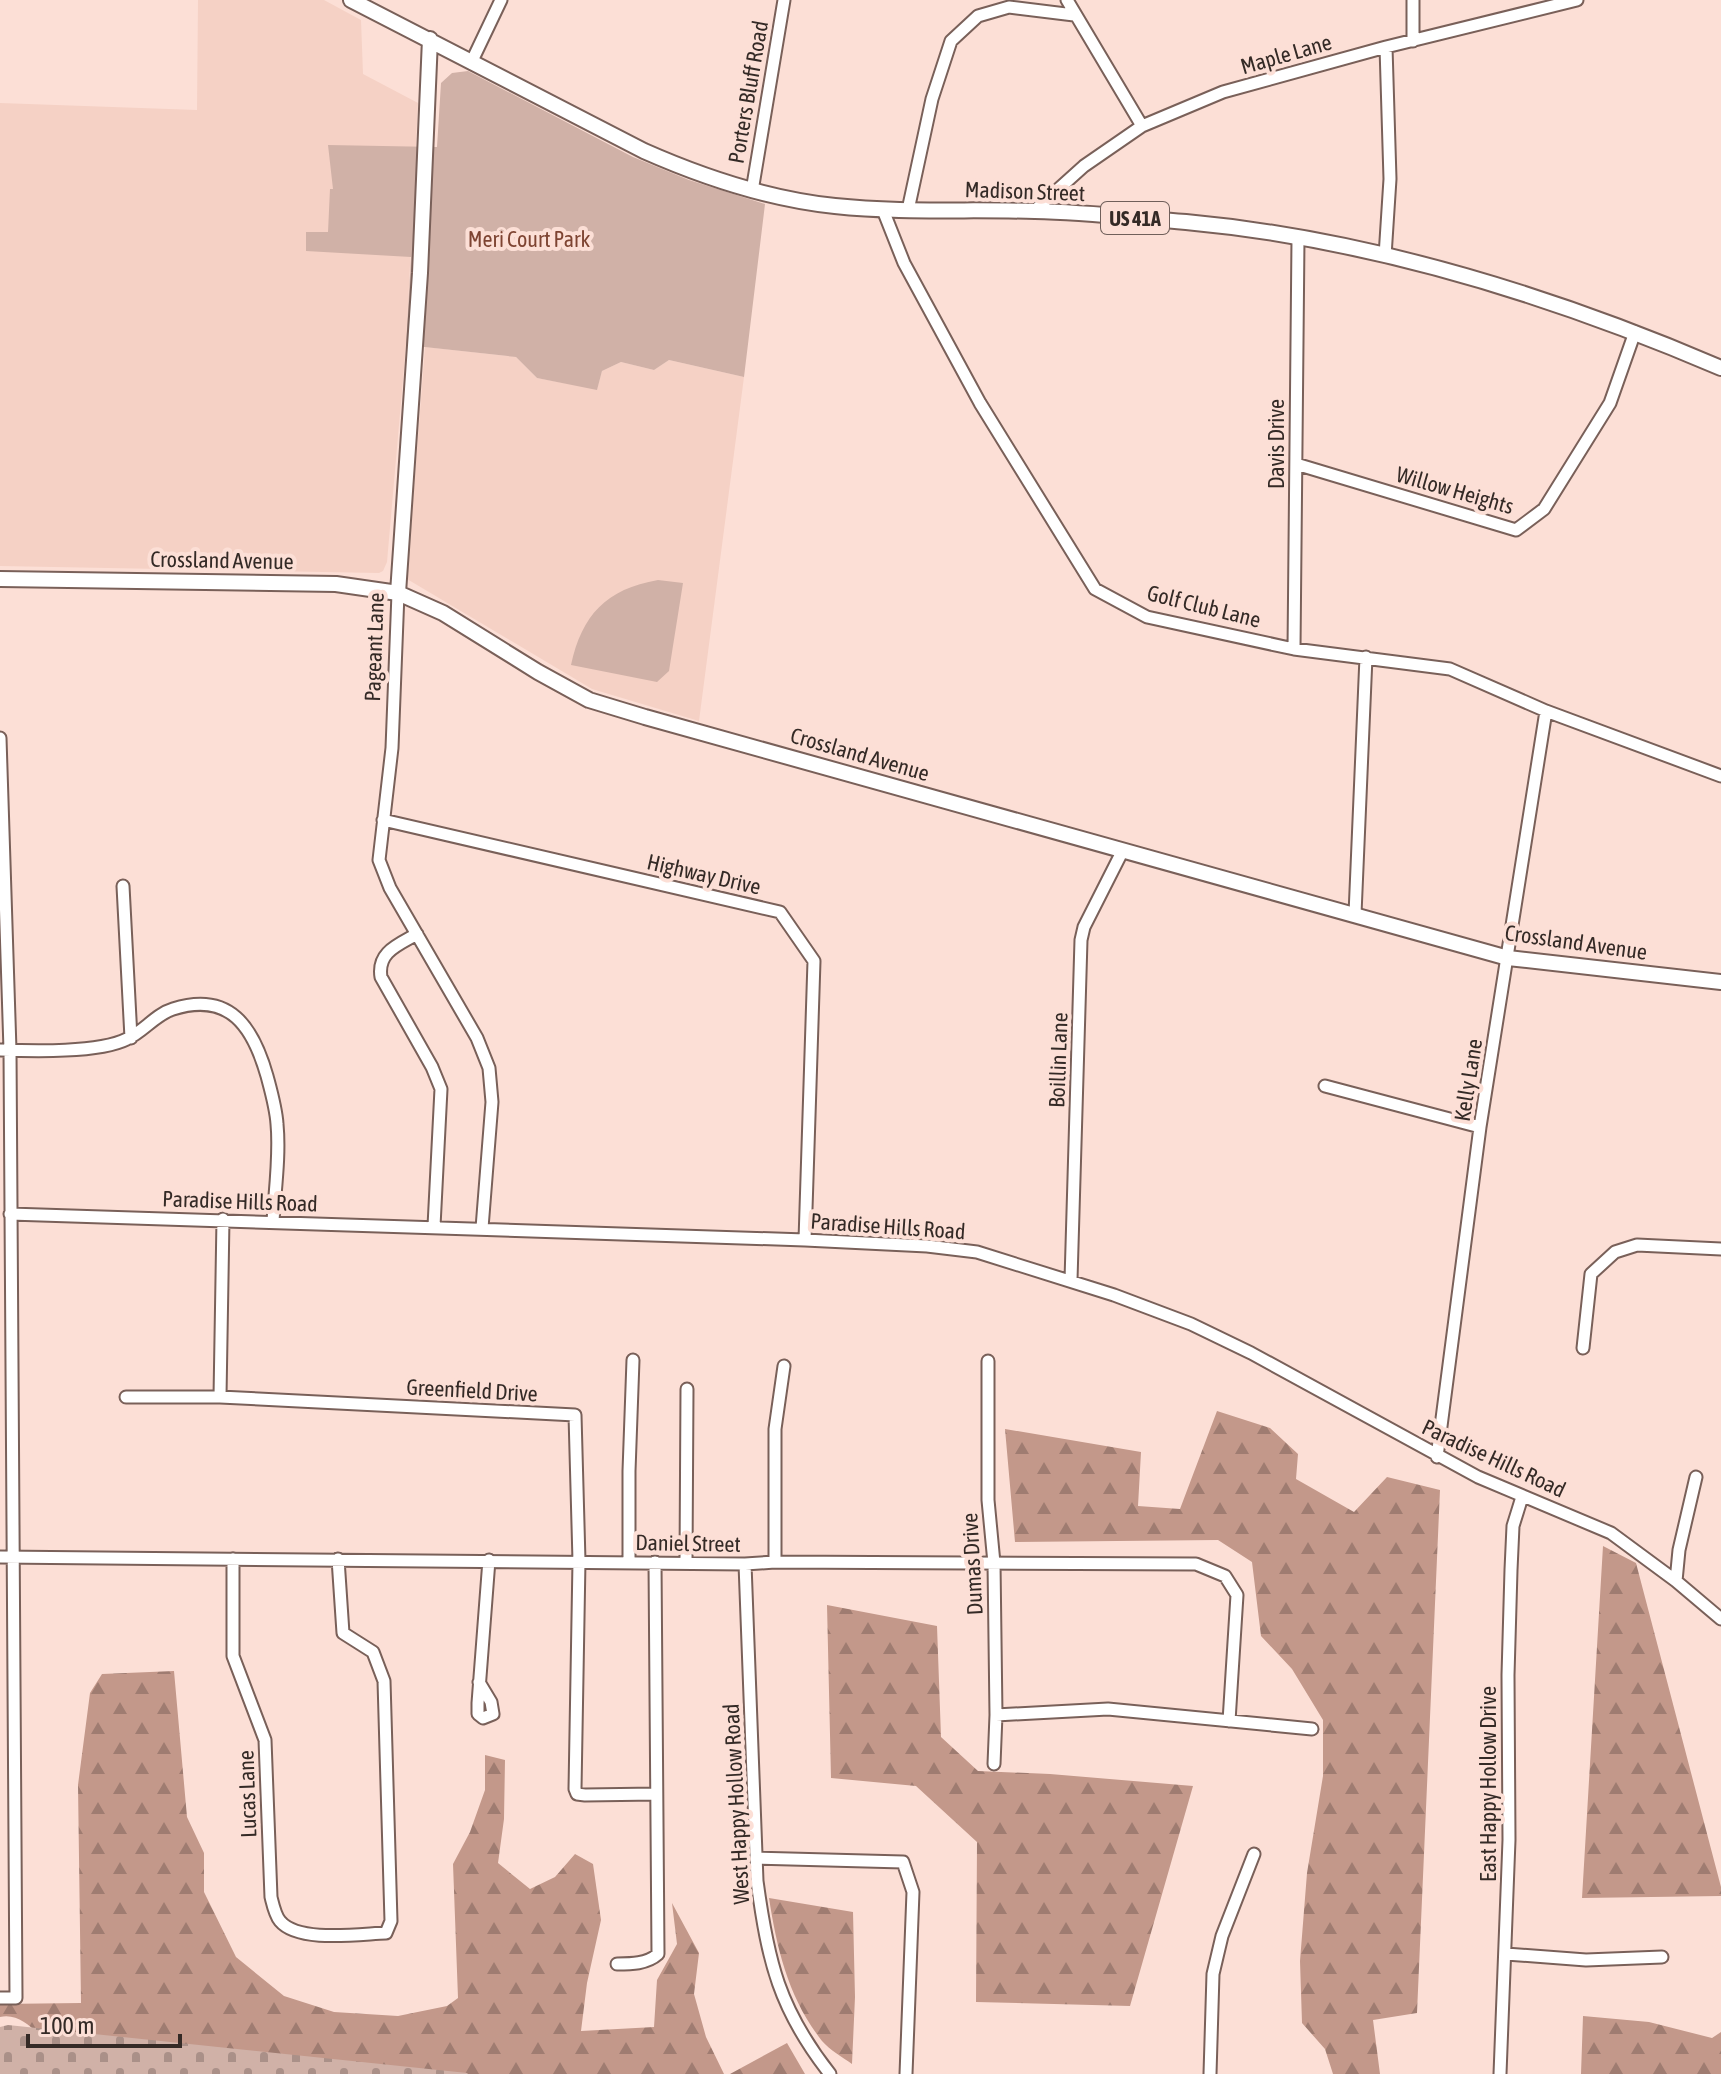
<svg xmlns="http://www.w3.org/2000/svg" width="1721" height="2074" font-family="'Asap Condensed',sans-serif">
<style>
.built{fill:#f5d1c5}
.forest{fill:url(#forest-firs)}
.cemetery{fill:url(#cemetery-stones)}
.park{fill:#d0b1a7}
.lines{fill:none;stroke-linecap:round;stroke-linejoin:round}
.minor-casing{stroke:#796059;stroke-width:15}
.major-casing{stroke:#796059;stroke-width:18}
.minor{stroke:#fff;stroke-width:11}
.major{stroke:#fff;stroke-width:14}
.labels{text-anchor:middle;dominant-baseline:central;stroke-width:8;stroke-linejoin:round;paint-order:stroke}
.shield{fill:#fcdfd6;stroke:#70605b;stroke-width:2}
.shield-label{font-size:20px;font-weight:bold;fill:#342a26}
.street-label{font-size:22px;fill:#342a26;stroke:#fcdfd6}
.park-label{font-size:22px;fill:#7e4432;stroke:#fcdfd6}
</style>
<defs>
<pattern id="forest-firs" width="22" height="20" patternUnits="userSpaceOnUse" patternTransform="scale(2)"><rect width="22" height="20" fill="#c3988a"/><path d="M5 1l3.5 6h-7zM16 11l3.5 6h-7z" fill="#9f7c71"/></pattern>
<pattern id="cemetery-stones" width="16" height="16" patternUnits="userSpaceOnUse" patternTransform="scale(2)"><rect width="16" height="16" fill="#d0b1a7"/><path d="M2 7V4a2 2 0 0 1 4 0v3zM10 15v-3a2 2 0 0 1 4 0v3z" fill="#aa9088"/></pattern>
</defs>
<rect width="100%" height="100%" fill="#fcdfd6"/>
<path class="built" d="M198,0H324L361,20L363,74L418,103L406,345L387,562L383,571L379,573L0,566V103L197,110Z
M425,347L516,357L537,378L597,389L602,371L621,362L654,370L669,360L744,377L699,721L592,689L407,579Z"/>
<path class="forest" d="M1217,1411L1270,1428L1298,1454L1296,1479L1354,1512L1387,1477L1440,1490L1417,2013L1373,2020L1380,2074H1333L1325,2049L1302,2023L1300,1961L1307,1873L1323,1776V1720L1292,1669L1261,1636L1252,1562L1218,1540L1015,1542L1005,1429L1141,1452L1138,1506L1180,1509Z
M1603,1546L1636,1563L1721,1887V1896L1582,1898Z
M827,1605L937,1626L941,1737L978,1771L1050,1774L1193,1786L1130,2006L976,2002L977,1842L916,1786L831,1778Z
M174,1671L187,1817L204,1853V1892L236,1957L284,1996L334,2012L398,2016L447,2006L458,1998L453,1864L470,1832L485,1790V1755L505,1760L504,1819L498,1863L530,1889L555,1877L575,1854L593,1864L601,1920L587,1983L581,2031L654,2027L657,1980L677,1944L672,1903L699,1953L694,1994L706,2037L724,2074H18L44,2040C32,2028 19,2013 0,2017V2004L81,2003L78,1785L90,1693L102,1674Z
M769,1898L853,1912L855,1997L852,2064C842,2057 830,2050 822,2041C789,1999 777,1950 769,1898Z
M1583,2016L1649,2022L1712,2038L1721,2032V2074H1581Z
M787,2043L805,2074H730Z"/>
<path class="cemetery" d="M8,2025L467,2073L468,2074H0V2027Z"/>
<path class="park" d="M468,71L633,157L689,180L765,204L744,377L669,360L654,370L621,362L602,371L597,390L537,378L516,357L406,345L411,257L306,251V232H328L330,189H333L328,145L437,147L441,83L452,73Z
M658,580L683,583L669,671L657,682L571,665C582,615 606,589 658,580Z"/>
<g class="lines">
<g class="minor-casing">
<path id="minor" d="M1067,0L1142,126
M1413,0V41
M471,63L501,0
M752,191L784,0
M883,210L904,263L980,403L1095,589L1147,617L1294,649L1450,669L1546,711L1721,776
M908,210L932,99L951,41L978,16L1009,7L1074,15
M1034,211L1084,166L1142,126L1223,92L1386,47L1577,0
M1385,256L1390,179L1386,47
M1296,464L1516,530L1544,509L1610,403L1635,332
M398,593L392,748L379,860L390,888L477,1038L489,1068L492,1102L482,1228
M1294,649L1298,239
M0,738L10,1050L16,1998H0
M383,820L780,912L814,961L805,1240
M123,886L131,1038
M1355,914L1366,657
M417,934C398,945 377,952 381,977L432,1067L441,1089L434,1226
M0,1050C33,1051 99,1053 127,1039C143,1032 156,1014 173,1009C230,991 253,1027 267,1076C271,1091 276,1108 277,1124C280,1155 275,1190 273,1221
M1325,1086L1480,1127
M10,1214L805,1240L927,1246L977,1252L1114,1295L1191,1324L1251,1353L1478,1477L1611,1533L1676,1581L1721,1619
M1071,1280L1081,940L1084,927L1123,850
M1583,1348L1591,1274L1615,1252L1637,1245L1721,1249
M988,1361V1500L994,1563L996,1715L994,1764
M126,1397H220L575,1415L579,1561L575,1789L577,1794L585,1795L656,1794
M220,1397L223,1219
M1437,1457L1480,1127L1546,711
M0,1557L745,1564L775,1562L1196,1564L1225,1576L1237,1595L1229,1721
M233,1559V1656L265,1740L271,1897C273,1905 275,1915 280,1921C298,1943 359,1934 386,1933L391,1921L384,1681L373,1652L343,1633L338,1559
M629,1562V1471L633,1360
M775,1562V1429L784,1366
M686,1563L687,1389
M745,1564L757,1881C768,1962 779,2009 830,2074
M1676,1581L1679,1550L1696,1477
M479,1682L491,1702L493,1714L483,1718L478,1714V1703L489,1560
M996,1715L1108,1709L1312,1729
M756,1858L903,1862L913,1892L906,2074
M1506,1954L1586,1960L1662,1957
M617,1964C631,1964 647,1964 658,1954L655,1562
M1210,2074L1213,1974L1222,1936L1254,1854
M1500,2074L1509,1840L1508,1675L1511,1570L1513,1526L1522,1497"/>
</g>
<g class="major-casing">
<path id="major" d="M351,0L644,151C705,178 768,199 835,206C901,213 968,209 1035,211C1085,212 1135,218 1186,222C1370,239 1551,295 1721,368
M0,579L336,584L398,593L443,613L538,672L589,700L645,717L1508,958L1721,982
M398,593L420,273L430,39"/>
</g>
<use href="#minor" class="minor"/>
<use href="#major" class="major"/>
</g>
<g class="labels">
<rect class="shield" x="1101" y="202" width="68" height="32" rx="6"/>
<g class="shield-label">
<text x="1135" y="218">US 41A</text>
</g>
<g class="street-label">
<text transform="translate(1286 54) rotate(-16)">Maple Lane</text>
<text transform="translate(748 92) rotate(-80)">Porters Bluff Road</text>
<text transform="translate(1025 191) rotate(2)">Madison Street</text>
<text transform="translate(1276 444) rotate(-90)">Davis Drive</text>
<text transform="translate(1455 490) rotate(16)">Willow Heights</text>
<text transform="translate(222 560) rotate(1)">Crossland Avenue</text>
<text transform="translate(1204 606) rotate(14)">Golf Club Lane</text>
<text transform="translate(374 647) rotate(-88)">Pageant Lane</text>
<text transform="translate(860 754) rotate(16)">Crossland Avenue</text>
<text transform="translate(704 874) rotate(13)">Highway Drive</text>
<text transform="translate(1576 942) rotate(8)">Crossland Avenue</text>
<text transform="translate(1058 1060) rotate(-88)">Boillin Lane</text>
<text transform="translate(1468 1080) rotate(-81)">Kelly Lane</text>
<text transform="translate(240 1201) rotate(2)">Paradise Hills Road</text>
<text transform="translate(888 1226) rotate(4)">Paradise Hills Road</text>
<text transform="translate(472 1390) rotate(3)">Greenfield Drive</text>
<text transform="translate(1494 1458) rotate(25)">Paradise Hills Road</text>
<text transform="translate(688 1543) rotate(1)">Daniel Street</text>
<text transform="translate(972 1564) rotate(-93)">Dumas Drive</text>
<text transform="translate(1488 1784) rotate(-90)">East Happy Hollow Drive</text>
<text transform="translate(247 1794) rotate(-92)">Lucas Lane</text>
<text transform="translate(736 1804) rotate(-93)">West Happy Hollow Road</text>
</g>
<g class="park-label">
<text x="529" y="239">Meri Court Park</text>
</g>
</g>
<path d="M28 2034v12h152v-12" fill="none" stroke="#342a26" stroke-width="4"/>
<text x="40" y="2034" font-size="24" fill="#342a26" stroke="#fcdfd6" stroke-width="6" paint-order="stroke">100 m</text>
</svg>
